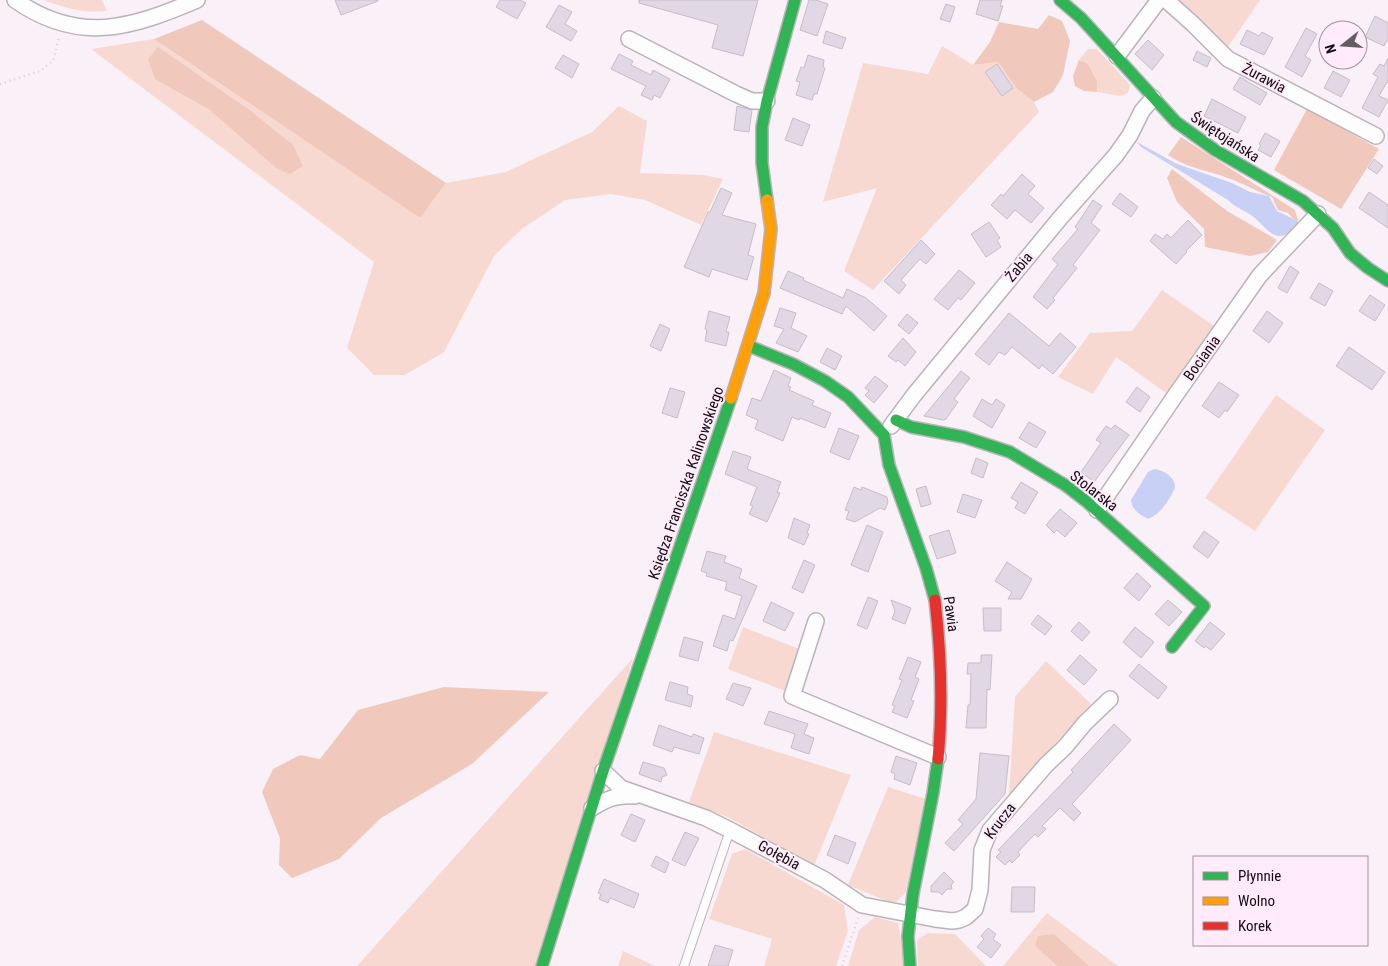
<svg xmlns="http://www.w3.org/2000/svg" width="1388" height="966" font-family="'Roboto Condensed',sans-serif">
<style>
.green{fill:#f8d9d2}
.forest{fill:#f1c8bc}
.water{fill:#c8d0f5}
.building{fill:#e1d8e6;stroke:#c5bec7}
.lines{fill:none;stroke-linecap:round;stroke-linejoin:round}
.lane-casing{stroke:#bbb3b9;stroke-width:10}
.street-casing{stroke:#bbb3b9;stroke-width:18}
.fast-casing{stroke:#bbb3b9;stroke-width:14}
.slow-casing{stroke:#bbb3b9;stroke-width:14}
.jam-casing{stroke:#bbb3b9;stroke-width:14}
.path{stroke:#d5d2d4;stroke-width:2.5;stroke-dasharray:1 4;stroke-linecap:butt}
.lane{stroke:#fefdfe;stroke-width:8}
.street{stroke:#fefdfe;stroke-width:15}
.fast{stroke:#30b455;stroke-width:11}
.slow{stroke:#ff9f0a;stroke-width:11}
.jam{stroke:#e5322d;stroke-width:11}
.labels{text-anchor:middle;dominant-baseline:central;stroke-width:4;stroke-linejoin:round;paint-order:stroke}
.street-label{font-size:15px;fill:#140c12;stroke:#ffebf9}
</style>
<rect width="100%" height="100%" fill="#faf0f7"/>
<path class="green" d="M44,0H102L107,11C84,14 65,8 44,0Z
M1180,0H1260L1226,50L1181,5Z
M154,39L420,218L446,183L506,172L592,132L619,106L647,121L640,173L704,175L723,179L701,225L645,200L611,194L565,200L522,229L494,256L444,352L405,375H374L347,348L374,262L91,49Z
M942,46L973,65L998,62L1017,89L1034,102L1039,112L873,290L844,271L877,188L823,202L863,63L928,74Z
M1088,49H1097L1130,85L1128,93L1120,96L1097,92V81L1088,64L1079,60Z
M1162,290L1217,328L1170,396L1116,357L1093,394L1058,377L1090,333L1132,331Z
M1276,395L1325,430L1255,531L1205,498Z
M743,627L802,650L785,691L728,669Z
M633,658L537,966H357Z
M1046,661L1091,704L1009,795L1015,697Z
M714,732L851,775L814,866L730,818L689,802Z
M888,787L926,799L906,892L894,904L848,885Z
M745,849L844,905L848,931L836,966H764L772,939L709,919L732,854Z
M1047,913L1118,966H1089L1053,934L1035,946L1057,966H1003Z
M875,917L898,923L901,939L904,966H848L859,930Z
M928,933L955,934L986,966H918L917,940Z
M623,951L655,966H618Z"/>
<path class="forest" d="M1049,15L1062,21L1070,41L1063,75L1053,92L1034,102L1017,89L998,62L973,65L990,42L999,22L1038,29Z
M202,20L446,183L420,218L154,39Z
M158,47L251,111L293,145L303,166L290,174L276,168L210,110L155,79L148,59Z
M1079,60L1088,64L1097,81V92L1084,91L1075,86L1073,76Z
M1307,109L1379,149L1341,209L1274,170Z
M1181,137L1295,210L1299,225L1288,213L1278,210L1272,197C1258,192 1246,185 1233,180C1210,170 1190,170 1168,155Z
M1172,169L1227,211L1277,240L1268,252L1250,256L1205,247L1204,229L1177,202L1167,178Z
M444,687L549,692L472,764L381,818L339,859L292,878L279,865L280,838L262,792L273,769L300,755L320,759L358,710Z
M1054,934L1089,966H1057L1035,946L1038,936Z"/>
<path class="water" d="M1137,142L1177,164L1232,183L1250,192L1269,196L1277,211L1292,218L1298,223C1294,229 1292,230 1287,234C1272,242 1263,223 1251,215C1242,209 1236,208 1228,200L1141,147Z
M1154,469C1163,470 1176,477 1175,488C1169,500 1161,514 1148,519C1139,514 1132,510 1131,500L1148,472Z"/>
<path class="building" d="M335,0H378V1L341,15Z
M500,0H520L526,3L517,19L496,7Z
M639,0H758L743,56L712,48L718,25L639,3Z
M809,0H816L828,4L817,36L800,30Z
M980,0H1002L1000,6H1003L998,21L976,14Z
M946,4L955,7L950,22L940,19Z
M559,5L572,12L565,24L577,31L571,41L546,27Z
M1375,16L1388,23V38L1384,46L1365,37Z
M1306,28L1317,34L1305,56L1311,60L1302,77L1285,67Z
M1247,30L1259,36L1262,32L1273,38L1264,55L1240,44Z
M826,31L846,38L842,49L823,43Z
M1148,40L1164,55L1152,70L1135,54Z
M1197,51L1211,58L1207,67L1193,60Z
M619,54L633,61L631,65L651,75L653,70L670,79L660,98L654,95L652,100L641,95L646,86L611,69Z
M563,55L579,64L572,78L555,68Z
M808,55L824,60L823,67L825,68L817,94H814L812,100L796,95L800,82L796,81L801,67L804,68Z
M1388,58V83L1387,82L1379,96L1388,100L1379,117L1362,108L1378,77L1373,74L1380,64L1384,66Z
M997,64L1013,88L1002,96L985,72Z
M1333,71L1350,80L1341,97L1324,88Z
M1240,77L1267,93L1260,105L1233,89Z
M1212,99L1246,117L1238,133L1204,116Z
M737,106L752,110L749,132L734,130Z
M793,118L810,125L802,146L785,140Z
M1265,133L1280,141L1271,157L1258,150L1261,145L1259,144Z
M1374,159L1383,166L1377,174L1368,168Z
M1022,174L1035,186L1028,194L1044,208L1031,223L1015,210L1007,219L991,205L1001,194L1003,196Z
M721,188L732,193L722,215L756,224L748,255L754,257L747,280L712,269L709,277L684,267L708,212H710Z
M1369,192L1388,205V228L1359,208Z
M1120,193L1138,207L1131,217L1112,204Z
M1093,200L1102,206L1091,223L1100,230L1073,265L1077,268L1053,298L1055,300L1047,309L1033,297L1058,264L1052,259L1078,229L1075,227Z
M1188,220L1202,235L1186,251L1187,252L1176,264L1150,241L1155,234L1163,239L1167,234L1171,238Z
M989,222L1000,238L997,240L1001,247L986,257L971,234Z
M921,240L935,254L926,264L920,259L901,280L906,285L899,294L884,281Z
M1290,266L1299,272L1287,293L1278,288Z
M959,270L975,283L961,300L958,298L948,310L934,299Z
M788,271L804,278L803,280L843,298L847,289L866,298L887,316L874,331L846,306L842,314L780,288Z
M1319,283L1333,291L1325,306L1310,298Z
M1370,295L1385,305L1375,321L1359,311Z
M780,308L796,313L791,328L807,336L798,352L776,343L784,329L774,326Z
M709,311L730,317L726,332H729L726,346L705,341L707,330L705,329Z
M1267,311L1283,323L1269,343L1253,331Z
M1009,313L1049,346L1060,333L1076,347L1053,374L1042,365L1039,369L1012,347L1005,355L999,352L989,365L975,354Z
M907,314L918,323L909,334L898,325Z
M660,324L670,329L661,351L650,346Z
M903,338L916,352L905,366L898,360L896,362L888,356Z
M1349,347L1385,372L1372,390L1336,366Z
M827,348L842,356L835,370L820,362Z
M774,370L791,378L788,386L791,387L789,390L814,401L812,405L831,413L825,428L800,418L799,420L792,417L783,441L755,429L758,420L746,415L752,398L761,401Z
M961,371L970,378L954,399L958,402L946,419L943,420L924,416Z
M875,376L888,386L874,403L865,395L869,391L865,388Z
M1219,382L1239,395L1227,412L1225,410L1219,418L1202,406Z
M1137,387L1150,397L1140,412L1126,402Z
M670,388L685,392L677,418L662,413Z
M982,399L992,405L996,399L1005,405L992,428L973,416Z
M1029,422L1046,432L1036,448L1019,438Z
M1115,425L1129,435L1094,482L1081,472L1101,443L1096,440L1106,426L1111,429Z
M839,428L859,436L849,460L830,452Z
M733,451L751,457L747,469L781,482L777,492L780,493L767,522L749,514L753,506L750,505L757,487L725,474Z
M976,458L988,463L983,478L971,473Z
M1021,482L1038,492L1025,514L1015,508L1018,502L1011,498Z
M926,486L931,504L921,507L916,489Z
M854,487L861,490L862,487L887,497L888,502L885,510L880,508L855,522L846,519L849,511L845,510Z
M963,494L982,500L975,518L957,512Z
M1060,509L1077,523L1065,537L1057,530L1054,533L1046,525Z
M794,518L810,525L807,533L809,534L804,545L788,538Z
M867,525L883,532L868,572L851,565Z
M949,530L956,553L937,559L929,536Z
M1204,531L1219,542L1208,558L1193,547Z
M707,551L726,556L724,562L742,569L739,578L757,586L733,641L730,640L727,651L713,646L723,615L735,619L742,596L725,590L727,582L706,576L707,573L701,571Z
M804,560L815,565L803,593L792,588Z
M1007,562L1032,579L1021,599H1008L1012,592L995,581Z
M1137,573L1151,586L1139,601L1124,588Z
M868,597L878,601L867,629L857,625Z
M891,600L911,608L905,624L892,619L895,611Z
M1168,600L1182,612L1169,626L1155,614Z
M771,602L794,613L785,631L763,621Z
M983,608H1001V631H984Z
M1038,615L1052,626L1045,635L1031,624Z
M1079,622L1090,632L1082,641L1071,631Z
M1210,622L1225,634L1211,650L1205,646L1204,648L1195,641Z
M1135,627L1154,642L1141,658L1123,642Z
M684,637L703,642L698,661L679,656Z
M981,655H992L990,690L987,689L986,728H966L968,705H970L971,674H967L968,663H981Z
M1080,655L1097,670L1084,685L1067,670Z
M908,657L921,662L915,677L919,679L911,700L914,701L907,718L892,712L895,706L892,705L902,680L899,679Z
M1139,664L1167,687L1158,699L1129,676Z
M670,682L688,687L687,694L693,696L691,707L665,700Z
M733,683L751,688L743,706L726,699Z
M769,711L808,724L804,734L814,738L809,754L791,748L795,734L764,724Z
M1114,724L1131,740L1072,804L1081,813L1074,821L1060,808L1042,826L1046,829L1038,837L1035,834L1018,852L1020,855L1012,863L1010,860L1005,865L996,857L1001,852L998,850L1073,772L1071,770Z
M659,725L692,737L693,734L704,738L699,754L674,747L672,752L653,745Z
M980,753L1009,756L1005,794L954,851L945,843L963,824L958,820L976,799Z
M896,756L917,763L910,785L894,779L895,774L891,772Z
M643,762L664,768L667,775L662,777L661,782L639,774Z
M631,814L645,820L635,842L621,835Z
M685,832L699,838L685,866L672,860Z
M835,835L856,843L848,864L827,855Z
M656,856L669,863L665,873L651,866Z
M944,872L954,882L951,885L952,889H947L942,895L939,892H931V886Z
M604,879L639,894L634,908L610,898L608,903L599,899L601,894L598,893Z
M1012,887H1035L1034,912H1011Z
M988,928L996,934L993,939L1001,945L991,958L977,947L984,939L981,936Z
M715,945L733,950L728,966H708Z"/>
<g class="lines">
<g class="lane-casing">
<path id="lane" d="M684,966L730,830"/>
</g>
<g class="street-casing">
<path id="street" d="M15,0C79,45 131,28 197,0
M1166,0L1193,24L1228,59L1376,136
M629,39L736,94L752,101H767
M1117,56L1159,0
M891,426L914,395L1061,217L1116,155L1130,135L1142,111L1153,98
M1097,510L1177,393L1260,275L1318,214
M816,621L792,696L938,757
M603,771L621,788L706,818L730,830L825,880L862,905L935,919L952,921L959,920L966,917L975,909L980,890L982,850L990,830L1046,765L1065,747L1085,723L1110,699
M592,808C608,798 617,795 635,796"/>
</g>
<g class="fast-casing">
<path id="fast" d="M1060,0L1081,18L1176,122L1215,150L1303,201L1333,228L1350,253L1368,268L1388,281
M767,200L762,163V127L767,101L795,0
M749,346L793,364L825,381L848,397L884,435L889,465L926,568L935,600
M896,420L911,427L964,437L1010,452L1065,485L1087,502L1204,606L1172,647
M542,966L603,771L731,398
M910,966L908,936L913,894L933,793L938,759"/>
</g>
<g class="slow-casing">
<path id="slow" d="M731,398L764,293L771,229L767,200"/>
</g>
<g class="jam-casing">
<path id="jam" d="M935,600C941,653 943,706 938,759"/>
</g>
<path class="path" d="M0,84L40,71L53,61L59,37
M842,966L858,918"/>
<use href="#lane" class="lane"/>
<use href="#street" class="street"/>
<use href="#fast" class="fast"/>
<use href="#slow" class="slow"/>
<use href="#jam" class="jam"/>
</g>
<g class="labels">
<g class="street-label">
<text transform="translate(1264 78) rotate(28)">Żurawia</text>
<text transform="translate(1225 137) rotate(33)">Świętojańska</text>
<text transform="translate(1019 267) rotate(-50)">Żabia</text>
<text transform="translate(1202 358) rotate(-54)">Bociania</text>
<text transform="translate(686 483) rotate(-71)">Księdza Franciszka Kalinowskiego</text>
<text transform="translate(1094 491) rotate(38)">Stolarska</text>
<text transform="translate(951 614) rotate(82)">Pawia</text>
<text transform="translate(1000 821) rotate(-53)">Krucza</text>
<text transform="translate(779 855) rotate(28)">Gołębia</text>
</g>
</g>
<rect x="1193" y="856" width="175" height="90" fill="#ffebf9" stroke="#a1929d"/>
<rect x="1203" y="872" width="25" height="8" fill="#30b455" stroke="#a1929d"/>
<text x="1238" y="881" font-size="15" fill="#140c12">Płynnie</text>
<rect x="1203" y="897" width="25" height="8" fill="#ff9f0a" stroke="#a1929d"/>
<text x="1238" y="906" font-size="15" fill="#140c12">Wolno</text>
<rect x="1203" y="922" width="25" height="8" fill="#e5322d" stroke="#a1929d"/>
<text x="1238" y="931" font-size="15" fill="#140c12">Korek</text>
<g transform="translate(1343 45) rotate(253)"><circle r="24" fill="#ffebf9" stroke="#a1929d"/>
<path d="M0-4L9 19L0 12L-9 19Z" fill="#645c62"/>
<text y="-8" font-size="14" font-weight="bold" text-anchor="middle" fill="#140c12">N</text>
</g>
</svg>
